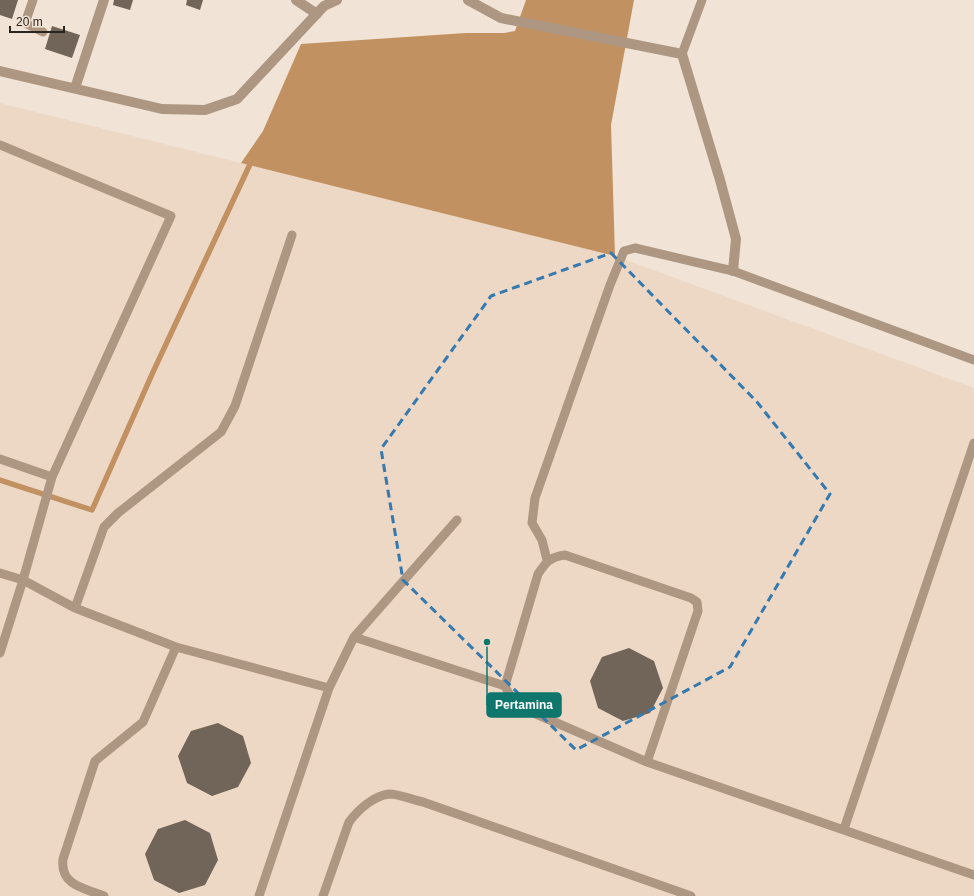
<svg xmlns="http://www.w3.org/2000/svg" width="974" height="896" font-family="Helvetica,sans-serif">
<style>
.built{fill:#ecd8c5}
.water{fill:#c29161}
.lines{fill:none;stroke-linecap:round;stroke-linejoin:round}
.stream{stroke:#c29161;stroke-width:5.5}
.building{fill:#716458}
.service{stroke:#ad9782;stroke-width:9}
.minor{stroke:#ad9782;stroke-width:10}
.marked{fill:none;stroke:#3579ae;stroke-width:3;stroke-dasharray:8 5;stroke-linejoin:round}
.leader{fill:none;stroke:#0f766e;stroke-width:1.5}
.callout-dot{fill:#0f766e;stroke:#f1e3d5;stroke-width:1.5}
.callout{fill:#0f766e;stroke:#0f766e;stroke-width:1.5}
.callout-label{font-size:12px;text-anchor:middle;font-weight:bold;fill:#fff}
</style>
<rect width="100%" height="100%" fill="#f1e3d5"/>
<path class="built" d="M0,103L615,256L974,388V896H0Z"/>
<path class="water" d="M526,0H634L611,125L615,256L241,163L263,131L301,44L466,33H504L515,31Z"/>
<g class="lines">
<path class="stream" d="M0,480L92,510L153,372L252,160"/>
</g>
<path class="building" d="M0,0H18L12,19L0,15Z
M114,0H133L130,10L113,5Z
M187,0H203L200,10L186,5Z
M52,26L80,35L72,58L45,49Z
M629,648L654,661L663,688L650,713L623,721L598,708L590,681L602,657Z
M218,723L243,736L251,763L238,787L212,796L187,783L178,756L191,731Z
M185,820L210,833L218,860L205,885L179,893L154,880L145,854L158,829Z"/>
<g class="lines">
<path class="service" d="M33,0L25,23L43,32
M682,54L702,0
M0,145L171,216L52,477L23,580L75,608L104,527L118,513L221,432L235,406L292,235
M0,459L52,477
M547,560L542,540L532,523L535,498L610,285L624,251L635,248L733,271L974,360
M0,573L23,580L0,653
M75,608L176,647L329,688L354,637L457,520
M354,637L505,686L515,705L647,762L974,875
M505,686L538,574C546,562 550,557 565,555L691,598L697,602L698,611L647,762
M844,829L974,443
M104,896C83,888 60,885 63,859L95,761L143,722L176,647
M259,896L329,688
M323,896L349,822C358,810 373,796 389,794C399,794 413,800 423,802L691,896"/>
<path class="minor" d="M296,0L317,14
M468,0L501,18L682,54L720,180L736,239L733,271
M0,71L162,109L205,110L237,99L324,6L337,0
M75,88L104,0"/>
</g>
<path class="marked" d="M611,253L757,402L830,494L730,667L576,750L403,580L381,449L491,296Z"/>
<path class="leader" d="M487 642L487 705"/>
<circle class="callout-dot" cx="487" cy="642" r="4"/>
<rect class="callout" x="487" y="693" width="74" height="24" rx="4"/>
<g class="callout-label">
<text x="524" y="709">Pertamina</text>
</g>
<path d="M10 26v6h54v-6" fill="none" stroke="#2b2520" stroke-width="2"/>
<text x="16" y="26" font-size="12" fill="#2b2520" stroke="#f1e3d5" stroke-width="3" paint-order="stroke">20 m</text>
</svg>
